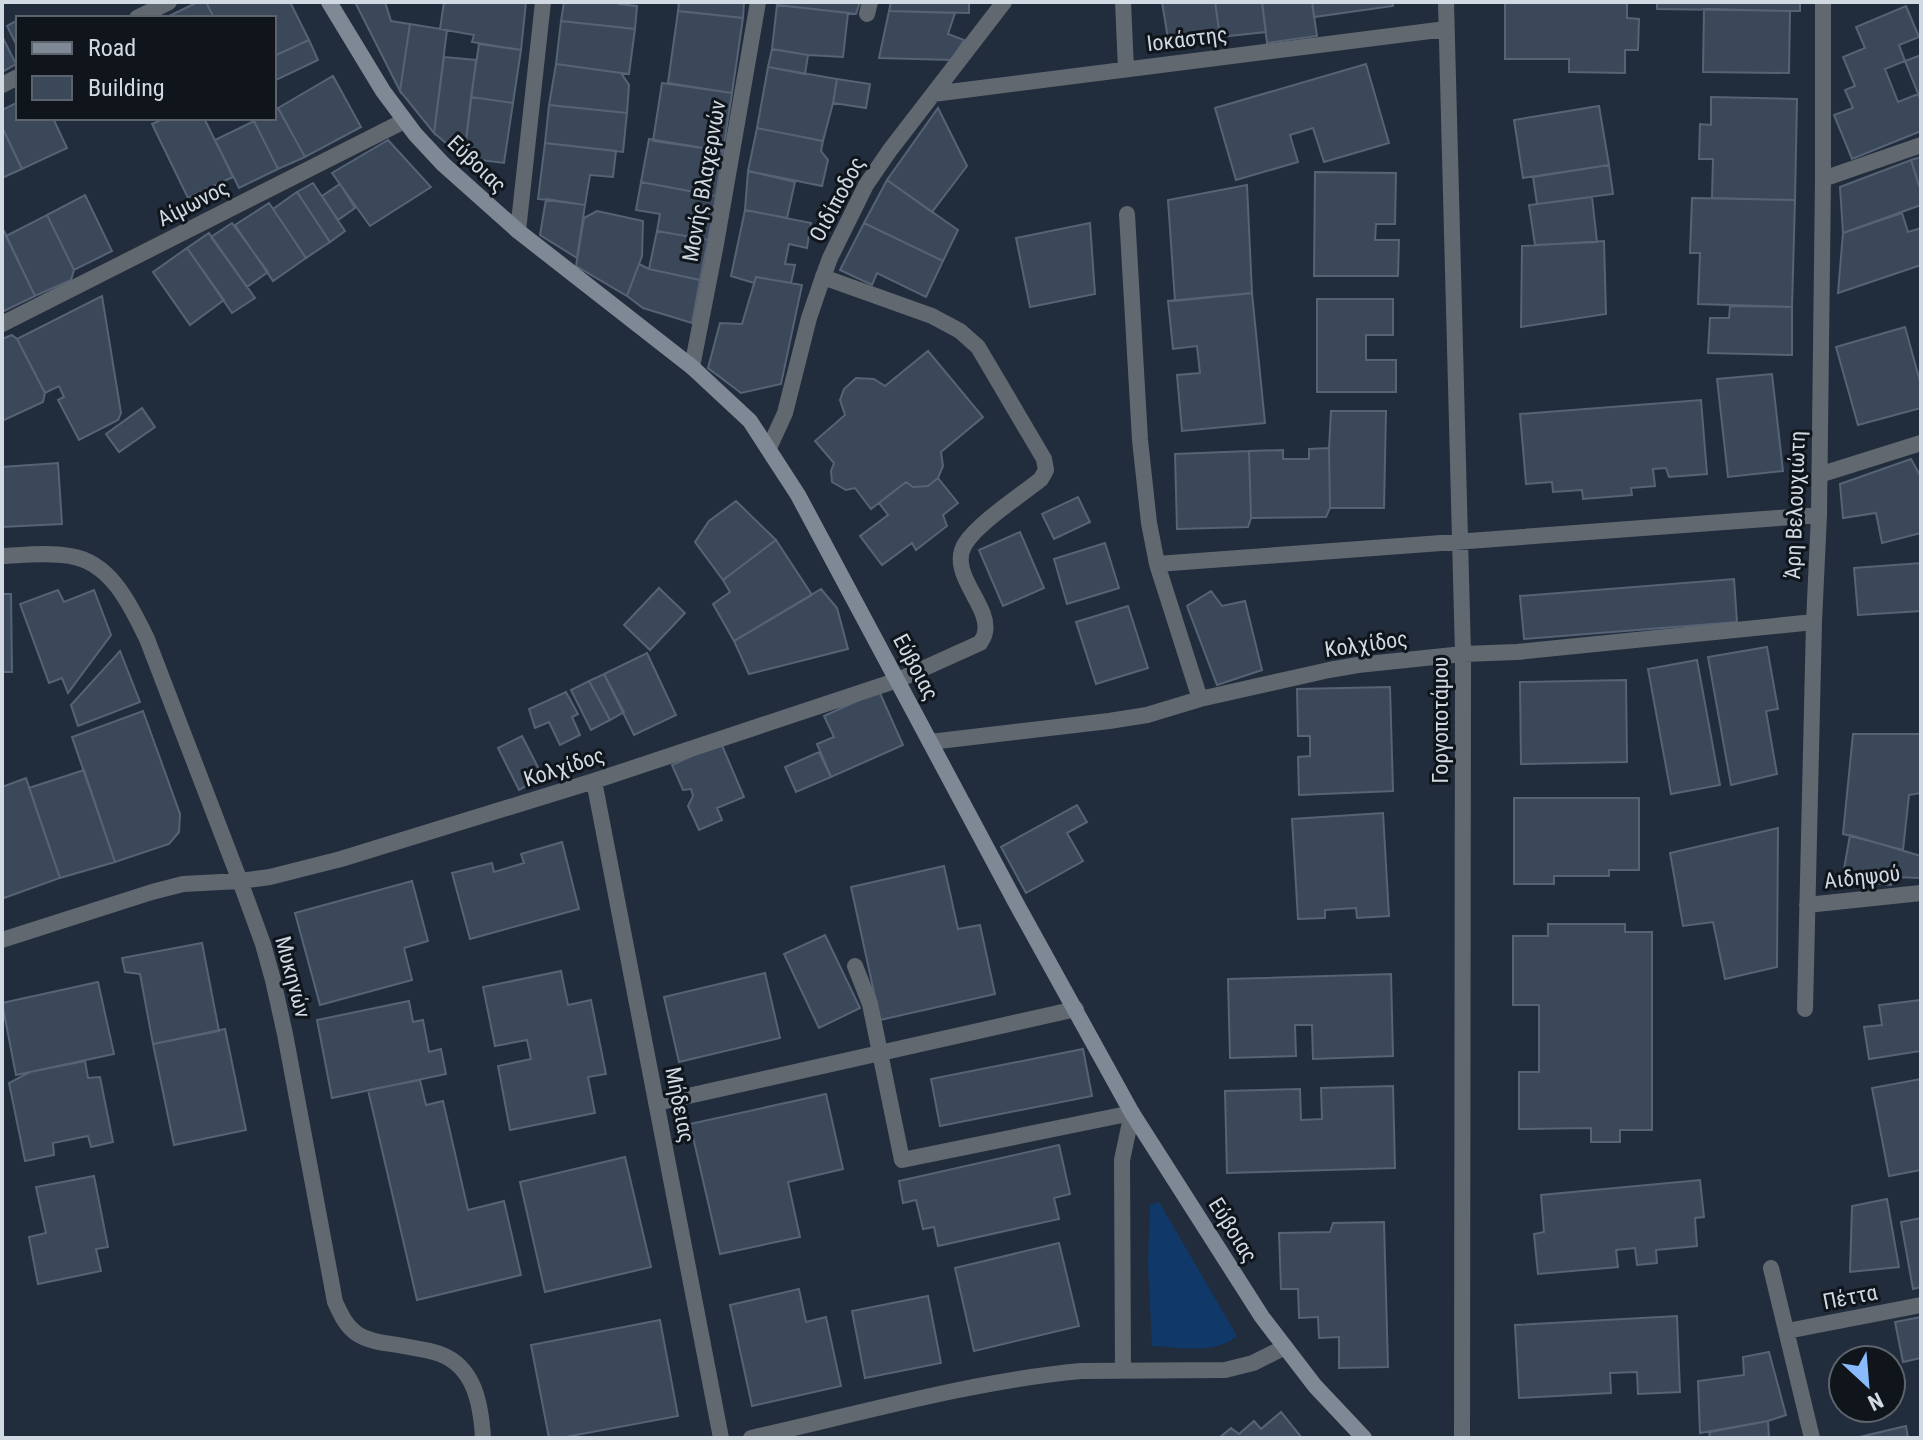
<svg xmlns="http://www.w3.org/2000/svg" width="1923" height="1440" font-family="'Roboto Condensed',sans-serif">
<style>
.green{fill:#103868}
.building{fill:#3b4859;stroke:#566375;stroke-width:2}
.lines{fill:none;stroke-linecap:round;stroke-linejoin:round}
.lane{stroke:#626870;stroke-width:16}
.street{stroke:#626870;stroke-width:16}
.secondary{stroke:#7f8996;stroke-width:16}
.labels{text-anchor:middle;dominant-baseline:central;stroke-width:6;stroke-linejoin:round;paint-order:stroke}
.street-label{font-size:22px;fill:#d1d9e3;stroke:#10151c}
</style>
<rect width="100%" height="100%" fill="#212d3d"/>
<path class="green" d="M1159,1202L1237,1336C1214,1355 1180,1347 1152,1346L1148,1263L1150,1205Z"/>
<path class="building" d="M198,2H206L214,18H165Z
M206,2H290L309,40L274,56V18H214Z
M355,2H385L391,21L410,24L400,91Z
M444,2H526L521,50L472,42L474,35L440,29Z
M564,2H619V4L637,6L635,29L561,21Z
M679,2H744L743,18L678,11Z
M778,2H860L856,14L777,5Z
M891,2H969V13L889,11Z
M1162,2H1215L1220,37L1169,45Z
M1215,2H1262L1266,32L1220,37Z
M1262,2H1312L1317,36L1267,43Z
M1312,2H1393V6L1314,17Z
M1505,2H1627V18L1639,19L1638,50H1625V73L1569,72V59H1505Z
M1657,2H1800V11L1657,9Z
M777,5L848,13L843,57L808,55L772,49Z
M1906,6L1919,37L1899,45L1905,61L1885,69L1898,102L1918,94L1921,101V131L1852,159L1834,115L1853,108L1845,90L1855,86L1843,57L1865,48L1856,27Z
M1704,9L1790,11L1789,73L1703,72Z
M678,11L743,18L732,93L668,83Z
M889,11L955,13L948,34L964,40L952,60L879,58Z
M18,20V48L7,26Z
M561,21L635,29L629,74L556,64Z
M410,24L447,30L434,133L400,91Z
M2,36L16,64L2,72Z
M309,40L318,60L274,81V56Z
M479,44L521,50L513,103L471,97Z
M772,49L808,55L805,74L768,67Z
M1921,55V101L1905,61Z
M444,57L476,60L464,158L434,133Z
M556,64L621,73L629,85L627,113L549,105Z
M1366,64L1389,143L1324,162L1313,128L1290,135L1298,162L1236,180L1215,108Z
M768,67L837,79L833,103L823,141L757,128Z
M333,76L361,127L305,157L278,108Z
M837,79L870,84L866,108L833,103Z
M662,83L732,93L723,151L653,141Z
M471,97L513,103L504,163L464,158Z
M1711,97L1797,99L1795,200L1712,198L1713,159H1699L1700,124L1711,125Z
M18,102V118H53L67,148L22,169L2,127V110Z
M549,105L627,113L623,152L545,143Z
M1599,106L1609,165L1523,178L1514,120Z
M278,108L305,157L278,169L254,121L259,118H274V110Z
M938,108L967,166L932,212L887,180Z
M166,118H204L233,177L188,198L152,124Z
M254,121L278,169L239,188L215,140Z
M2,127L22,169L2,178Z
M757,128L823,141L821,151L828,160L822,186L748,171Z
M649,139L723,151L716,196L641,182Z
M388,140L431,187L370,226L332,173Z
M545,143L616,151L613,177L590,175L585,205L538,199Z
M1921,157V192L1911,160Z
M1911,160L1921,192V205L1843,233L1840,187Z
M1609,165L1613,194L1537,204L1533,177Z
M748,171L795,182L787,218L745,210Z
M1315,172L1396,173L1395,224H1376L1375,240H1399L1398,276H1314Z
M887,180L958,230L943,261L864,223Z
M641,182L716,196L708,240L657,231L660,214L636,210Z
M313,183L345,231L330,242L297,192Z
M340,184L355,208L338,220L322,196Z
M1247,185L1252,293L1175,301L1168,200Z
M297,192L330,242L306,258L273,209Z
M85,195L112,251L74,270L47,215Z
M1592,197L1597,242L1535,245L1529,205Z
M1692,198L1795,200L1792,307L1698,304L1700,253H1690Z
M546,199L585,205L577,258L540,235Z
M269,203L306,258L273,281L235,225Z
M745,210L811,223L807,248L789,244L785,264L795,265L791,283L756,277L754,283L731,276Z
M597,211L643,221L642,256L627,296L576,266L584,218Z
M1902,213L1908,232L1921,228V265L1838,293L1843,233Z
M47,215L74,270L71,280L35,296L6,236Z
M232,223L268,272L247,287L211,237Z
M864,223L943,261L926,297L877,273L872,285L840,270Z
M1090,223L1095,294L1030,307L1016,238Z
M4,231L35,296L2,312V232Z
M657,231L708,240L700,280L649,269Z
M209,233L255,298L232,313L187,248Z
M1604,241L1606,314L1521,327L1522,246Z
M187,248L224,300L190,325L153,272Z
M639,264L649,269L700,280L692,323L643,308L627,296Z
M756,277L802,285L781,384L741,393L708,368L720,323L742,324Z
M1252,293L1265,423L1182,431L1177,375L1200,373L1197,346L1173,349L1168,301Z
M102,296L121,413L118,420L79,440L58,400L64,397L59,386L45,393L17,339Z
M1317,299H1393V335H1366V360H1396V392H1317Z
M1730,306L1792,307V355L1708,353L1710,318H1729Z
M1905,327L1921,385V408L1858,425L1836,347Z
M12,335L17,339L45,393L43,402L2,421V339Z
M928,351L983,417L941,452L943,466L938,478L928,486L913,487L906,482L871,509L855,488L846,490L832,482L831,471L834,463L815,441L845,415L840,400L844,389L856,378L874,379L885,386Z
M1772,374L1783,471L1728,477L1717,379Z
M1701,400L1707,474L1669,477L1666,468L1653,469L1655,486L1631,488L1632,495L1583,499L1582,490L1553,492L1552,482L1526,484L1520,414Z
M142,408L155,427L119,452L106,434Z
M1331,411H1386L1384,508H1330L1329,448Z
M1329,448L1330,508L1326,517L1251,518L1249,451L1283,450V459H1309V449Z
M1249,451L1251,518L1248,527L1177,529L1175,454Z
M1911,459L1921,477V533L1882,543L1876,513L1843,518L1840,484Z
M58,463L62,524L2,527V467Z
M938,478L958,503L943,515L947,526L916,550L912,543L882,565L860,536L888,515L879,503L906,482L913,487L928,486Z
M1078,497L1090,522L1054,539L1042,514Z
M736,501L776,540L723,580L695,542L709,521Z
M1020,532L1044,588L1003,606L979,550Z
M776,540L812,595L734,641L713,604L730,592L723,580Z
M1105,543L1119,588L1067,604L1054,559Z
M1921,563V611L1858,615L1854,568Z
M1734,579L1737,622L1524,639L1520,596Z
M659,588L685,613L650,650L624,625Z
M821,589L837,608L848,649L749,674L734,641Z
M58,590L64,602L94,590L111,635L68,693L62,678L49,683L20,604Z
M1211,591L1222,606L1245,601L1262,670L1217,685L1187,606Z
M2,594H11L12,672H2Z
M1128,606L1148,668L1096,684L1076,622Z
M1767,647L1778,709L1766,711L1777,774L1731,785L1708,657Z
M120,651L140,702L78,726L71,705Z
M647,653L676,715L634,735L604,674Z
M1697,660L1720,785L1671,794L1648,669Z
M604,674L624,712L610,720L589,681Z
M1626,680L1627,762L1521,764L1520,682Z
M589,681L610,720L591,730L571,690Z
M1390,687L1393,791L1299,795L1298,757L1310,756V736H1298L1297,689Z
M879,691L903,745L831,777L817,744L834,737L824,716Z
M566,692L578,714L572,717L580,735L560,745L549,722L535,728L529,709Z
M143,711L180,814L179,832L169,844L115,862L72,737Z
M1853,734H1921V793L1909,795L1903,850L1843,834Z
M522,736L543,777L519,790L498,748Z
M721,743L744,797L717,808L722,820L699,830L688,806L693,796L691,789L683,790L672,765Z
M819,752L831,777L796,792L785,767Z
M84,770L115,862L60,878L29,788Z
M26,778L60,878L4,898L2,894V787Z
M1514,798H1639V870H1609V876H1554V884H1514Z
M1077,805L1087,822L1067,833L1083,861L1026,893L1001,847Z
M1383,813L1389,916L1357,918L1356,908L1325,910V918L1298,919L1292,819Z
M1778,828L1777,967L1725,979L1713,922L1683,926L1670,853Z
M1850,835L1921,856V878L1893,877L1891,885L1842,880Z
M562,842L579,909L470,939L452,873L492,863L494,872L524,863L521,854Z
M944,866L958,929L980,925L995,994L880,1020L851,887Z
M412,881L428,941L404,948L412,980L320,1005L295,913Z
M1548,924H1625V932H1652V1130H1620V1142H1591V1128L1519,1129V1072H1539V1005H1513V936H1548Z
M825,935L860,1008L819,1028L784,954Z
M202,943L219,1031L153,1044L140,974L125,972L122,958Z
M561,971L568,1005L591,1000L606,1074L588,1077L595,1113L510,1130L498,1066L531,1059L527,1040L495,1046L483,987Z
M765,973L780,1038L679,1062L664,997Z
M1391,974L1393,1056L1313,1059L1312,1025H1295L1296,1056L1230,1058L1228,979Z
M98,982L114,1054L16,1075L2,1003Z
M1921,1000V1051L1869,1059L1864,1027L1882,1025L1879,1005Z
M409,1001L413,1022L423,1020L429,1052L441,1049L446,1074L332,1098L317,1020Z
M225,1029L246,1130L174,1145L153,1044Z
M1083,1049L1092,1096L940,1126L931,1079Z
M85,1061L88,1078L100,1077L113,1142L91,1147L88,1136L53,1143L54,1155L25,1161L9,1083L30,1072Z
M1921,1079V1170L1889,1176L1872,1088Z
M420,1080L426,1105L443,1101L468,1210L504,1201L521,1275L417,1300L368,1090Z
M1393,1086L1395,1168L1227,1173L1225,1091L1300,1089L1301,1120L1322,1119L1321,1088Z
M826,1094L843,1169L788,1182L800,1237L720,1254L690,1124Z
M1059,1145L1070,1194L1054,1198L1059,1219L938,1246L934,1227L923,1229L916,1200L903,1203L899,1181Z
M625,1157L651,1267L545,1292L520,1182Z
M94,1176L108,1247L96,1249L101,1271L38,1284L29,1237L46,1233L36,1187Z
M1700,1180L1704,1217L1695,1218L1697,1246L1656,1250L1657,1263L1637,1265L1635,1248L1616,1250L1618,1267L1538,1274L1534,1234L1544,1232L1541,1195Z
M1887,1199L1899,1267L1850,1272L1852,1206Z
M1921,1218V1287L1913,1289L1901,1222Z
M1384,1222L1388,1367L1339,1368V1337L1319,1338L1318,1317L1299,1318L1298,1289H1281L1279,1233L1330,1232L1333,1223Z
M1059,1243L1079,1326L974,1351L955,1268Z
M799,1289L806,1322L826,1317L841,1386L752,1406L730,1305Z
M928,1296L941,1363L865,1378L852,1311Z
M1677,1316L1680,1392L1638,1394L1637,1372L1610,1373L1611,1393L1519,1398L1515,1325Z
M1921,1317V1358L1903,1362L1895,1322Z
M660,1320L678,1416L560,1438H549L531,1345Z
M1769,1352L1786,1415L1768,1421L1700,1433L1698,1381L1744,1375L1743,1357Z
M1281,1412L1302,1438H1219L1231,1428L1239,1434L1254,1421L1261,1429Z
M1768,1421L1769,1438H1709L1710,1432Z
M1906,1426L1908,1438H1855Z"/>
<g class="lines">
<path class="lane" d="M823,277L932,316L960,331L978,347L1044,459L1046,470L1041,479C1020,496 978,523 965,544C947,573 991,606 985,632C985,635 982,640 980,643L898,680
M855,966L870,1004L902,1160L1132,1113"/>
<path class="street" d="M1123,2L1126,69
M1446,2L1463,654L1462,1438
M867,14L870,2
M137,18L169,2
M2,85L18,77
M933,94L1446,29
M1823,179L1921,145
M1127,214L1140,440L1149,523L1157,564L1200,699
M518,231L543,2
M2,324L404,121
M692,367L716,244L758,2
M769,448L785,413L809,318L823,277L830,258L866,185L890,150L1004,2
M1819,475L1921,443
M2,556C24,555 48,552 70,556C111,562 131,606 147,639L240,881L263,944L273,980L285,1034L335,1302C341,1314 345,1325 356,1333C367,1341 384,1343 398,1345C412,1348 427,1349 440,1354C475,1367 481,1405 483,1438
M1157,564L1819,515
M930,742L1109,721L1147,715L1200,699L1329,670L1358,665L1463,654L1517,652L1814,622
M594,781L721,1438
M1807,905L1921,893
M2,940L152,892L183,884L240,881L270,877L341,859L594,781L898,680
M1805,1009L1814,622L1819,515L1823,179V2
M657,1103L1076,1009
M1771,1268L1812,1438
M1787,1331L1921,1305
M1123,1371L1122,1160L1132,1113
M751,1438C858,1414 972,1381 1081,1371L1225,1370L1253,1363L1285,1347"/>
<path class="secondary" d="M329,2L383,91L415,134L443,164L518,231L692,367L750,421L798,495L1016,903L1132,1113L1262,1317L1315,1386L1364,1438"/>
</g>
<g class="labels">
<g class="street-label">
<text transform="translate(1187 39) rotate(-7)">Ιοκάστης</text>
<text transform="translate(477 164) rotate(44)">Εύβοιας</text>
<text transform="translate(704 181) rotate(-80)">Μονής Βλαχερνών</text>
<text transform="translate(837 199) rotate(-62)">Οιδίποδος</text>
<text transform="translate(193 203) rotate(-27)">Αίμωνος</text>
<text transform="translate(1795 505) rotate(-88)">Άρη Βελουχιώτη</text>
<text transform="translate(1366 644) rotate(-8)">Κολχίδος</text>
<text transform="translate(916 667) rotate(62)">Εύβοιας</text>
<text transform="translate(1440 720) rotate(-90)">Γοργοποτάμου</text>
<text transform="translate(564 767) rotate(-18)">Κολχίδος</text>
<text transform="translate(1862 877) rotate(-6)">Αιδηψού</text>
<text transform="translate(293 977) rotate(75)">Μυκηνών</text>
<text transform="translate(680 1105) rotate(79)">Μήδειας</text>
<text transform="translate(1233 1230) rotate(58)">Εύβοιας</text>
<text transform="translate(1850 1297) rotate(-11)">Πέττα</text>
</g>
</g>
<rect width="1923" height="1440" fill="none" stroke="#d1d9e3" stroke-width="8"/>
<rect x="16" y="16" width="260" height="104" fill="#10151c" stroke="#5d636c" stroke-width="2"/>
<rect x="32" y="42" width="40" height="12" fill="#7f8996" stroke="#5d636c" stroke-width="2"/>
<text x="88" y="56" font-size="24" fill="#d1d9e3">Road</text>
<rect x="32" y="76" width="40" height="24" fill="#3b4859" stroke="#5d636c" stroke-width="2"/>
<text x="88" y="96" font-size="24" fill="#d1d9e3">Building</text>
<g transform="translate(1867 1384) rotate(154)"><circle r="38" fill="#10151c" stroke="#5d636c" stroke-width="2"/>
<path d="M0-6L14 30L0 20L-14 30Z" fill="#88bafc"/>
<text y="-12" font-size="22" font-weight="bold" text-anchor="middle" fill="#d1d9e3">N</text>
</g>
</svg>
